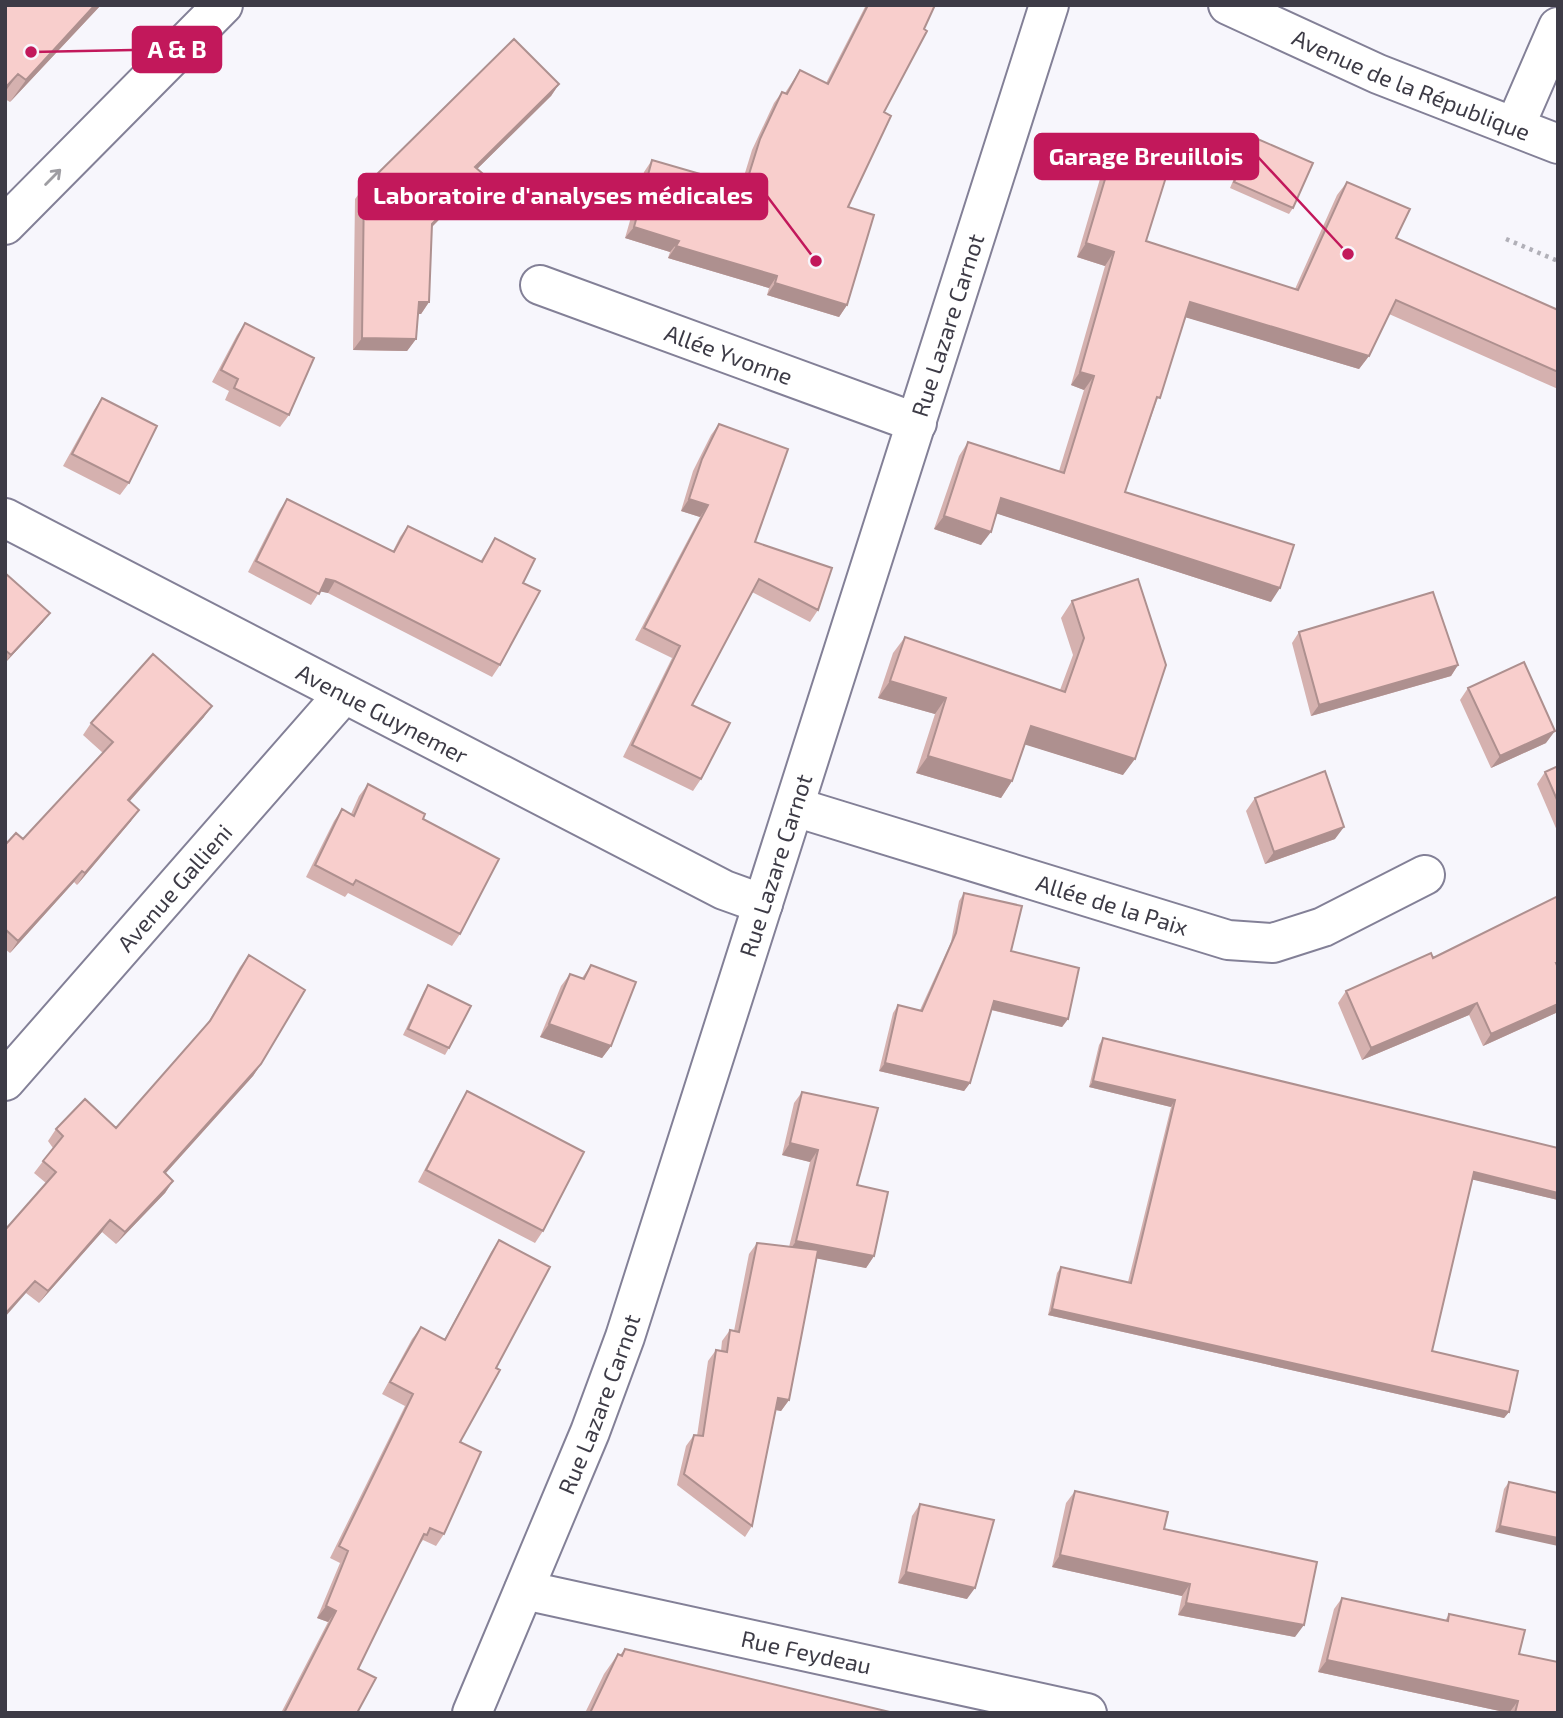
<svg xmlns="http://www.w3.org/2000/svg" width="1563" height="1718" font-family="'Exo 2',sans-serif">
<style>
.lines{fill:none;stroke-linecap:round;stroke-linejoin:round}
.minor-casing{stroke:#838097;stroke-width:42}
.tertiary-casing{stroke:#838097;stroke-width:42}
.path{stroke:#b1b0b8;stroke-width:4.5;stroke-dasharray:3.5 5;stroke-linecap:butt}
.minor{stroke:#fff;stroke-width:38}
.tertiary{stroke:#fff;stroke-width:38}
.wall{fill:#d5b1af}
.shaded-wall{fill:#ae908f}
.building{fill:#f8cecc;stroke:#ae908f;stroke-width:2}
.oneway{stroke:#9e9da2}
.labels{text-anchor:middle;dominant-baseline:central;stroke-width:7;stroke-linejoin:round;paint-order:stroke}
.street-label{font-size:23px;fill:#3d3b46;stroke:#f7f6fc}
.leader{fill:none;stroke:#c2185b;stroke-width:2.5}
.callout-dot{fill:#c2185b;stroke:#f7f6fc;stroke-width:2.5}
.callout{fill:#c2185b;stroke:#c2185b;stroke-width:2.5}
.callout-label{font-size:24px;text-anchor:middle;font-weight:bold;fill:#fff}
</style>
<rect width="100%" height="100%" fill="#f7f6fc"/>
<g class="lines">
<g class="minor-casing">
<g id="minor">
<path id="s1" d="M1228,5L1378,74L1558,144"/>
<path d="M1515,126L1558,27"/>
<path d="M5,225L223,5"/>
<path id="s2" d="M540,285L917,423"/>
<path id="s3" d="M5,518L724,890L763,904"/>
<path id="s4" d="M795,807L1228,940L1273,943L1323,927L1425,875"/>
<path id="s5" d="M5,1081L343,695"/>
<path id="s6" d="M524,1590L1087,1713"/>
</g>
</g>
<g class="tertiary-casing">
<g id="tertiary">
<path id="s7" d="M472,1713L590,1432L625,1337L1049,5"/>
</g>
</g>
<path class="path" d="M1506,239L1558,261"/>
<use href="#minor" class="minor"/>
<use href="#tertiary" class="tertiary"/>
</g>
<path class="wall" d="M5,5H101L10,102L5,99Z
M866,5H935L884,112L848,207L847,305L839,317L767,295L769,288L668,258L670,252L625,238L644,172L652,160L741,186L752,150L774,103L782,92L785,93L800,70L826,83Z
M559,84L551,96L477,169L473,185L432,227L429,302L421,314H418L416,339L407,351L353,350L355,199L364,187Z
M1253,137L1293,208L1289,214L1230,188L1249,143Z
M1111,159L1146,241L1295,289L1337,195L1347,182L1396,238L1558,310V389L1389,314L1369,356L1359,369L1186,317L1125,492L1271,602L996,513L981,545L934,529L959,456L968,442L1059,471L1084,390L1071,385L1105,266L1077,257L1102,172Z
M245,323L289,415L280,427L225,400L229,391L212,382L237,335Z
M102,398L129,483L120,495L63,466L94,410Z
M719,424L755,542L818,610L810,622L752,592L692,705L701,779L693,791L623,757L672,658L635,640L700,517L681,511L693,471L711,435Z
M287,499L393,551L400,537L408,526L480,562L495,538L523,583L500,665L492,677L328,593L320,591L311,605L248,572L279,511Z
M5,573L43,622L5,663Z
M1138,579L1123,775L1025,744L1012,781L1001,798L916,773L935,714L878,698L893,653L905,637L1060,690L1073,655L1061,618L1072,601Z
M1299,632L1458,665L1451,676L1311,716L1292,643Z
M1468,688L1546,743L1491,768L1460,700Z
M204,717L129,802L131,821L77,885L74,882L10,953L5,949V845L23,839L103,753L83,735L91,723Z
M1558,766V833L1537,784L1545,772Z
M368,784L423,819L460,934L452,946L348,893L345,897L306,877L334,821L342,809L351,814L359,796Z
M1255,798L1335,839L1265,864L1246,811Z
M964,893L1011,951L1068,1019L1062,1027L991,1010L970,1083L964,1091L879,1071L893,1013L898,1005L920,1010L951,942L959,901Z
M1558,896V1012L1483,1046L1469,1015L1362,1060L1338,1003L1346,991L1433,958Z
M249,955L261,1064L253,1076L165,1174L173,1181L165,1193L116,1244L102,1232L39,1303L26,1293L46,1183L34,1173L53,1148L48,1141L56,1129L116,1128L206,1026L240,967Z
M591,965L611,1046L602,1058L540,1037L561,986L570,974L582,978Z
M428,985L449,1048L445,1055L403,1035L424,991Z
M1103,1038L1558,1148V1200L1472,1179L1432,1351L1509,1412L1504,1418L1048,1315L1057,1273L1061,1267L1128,1282L1171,1107L1089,1087L1099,1045Z
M467,1091L543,1231L535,1243L418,1182L459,1104Z
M802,1092L857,1185L874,1256L866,1268L817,1258L789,1400L781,1411L776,1410L752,1526L745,1537L677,1485L686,1446L694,1435L697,1436L708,1361L716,1350L721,1351L722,1341L730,1330L734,1331L749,1254L757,1243L789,1247L810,1162L782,1155L794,1103Z
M499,1240L496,1368L460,1442L444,1534L436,1546L423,1540L418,1547L358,1669L357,1713H281L328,1622L317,1618L340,1563L330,1558L405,1406L382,1394L412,1339L421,1327L444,1340L491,1252Z
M1509,1482L1558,1493L1495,1532L1504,1489Z
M1075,1491L1164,1529L1295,1637L1178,1615L1182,1596L1052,1567L1066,1503Z
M920,1504L967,1599L898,1583L912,1516Z
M1342,1598L1445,1621L1449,1614L1519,1654L1558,1713H1509L1318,1672L1334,1609Z
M625,1649L894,1713H585L604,1674L618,1654L620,1655Z"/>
<path class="shaded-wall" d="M95,5H101L10,102L26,80Z
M18,74L5,92V88Z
M559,84L551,96L467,179L475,167Z
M482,173L473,185L423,236L432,224Z
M634,227L679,241L670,252L625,238Z
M1086,243L1114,252L1105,266L1077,257Z
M676,246L777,276L769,288L668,258Z
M775,283L847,305L839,317L767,295Z
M419,302H429L421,314H410Z
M1190,302L1369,356L1359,369L1181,316Z
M362,338L416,339L407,351L353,350Z
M1080,372L1094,376L1084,390L1071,385Z
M1001,498L1280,588L1271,602L992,512Z
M689,499L708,505L700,517L681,511Z
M944,516L991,532L981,545L934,529Z
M326,579L335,581L328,593L318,591Z
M50,613L43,622L5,663L11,655Z
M1458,665L1451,676L1311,716L1319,705Z
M890,681L946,698L935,714L878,698Z
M212,706L204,717L120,812L128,800Z
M1031,726L1135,759L1123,775L1020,743Z
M1555,731L1546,743L1491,768L1500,756Z
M928,756L1012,781L1001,798L916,773Z
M139,810L131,821L77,885L85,873Z
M1344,827L1335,839L1265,864L1274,852Z
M82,871L74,882L10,953L18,941Z
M994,1001L1068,1019L1062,1027L988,1009Z
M1477,1003L1469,1015L1362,1060L1371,1048Z
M1558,1004V1012L1483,1046L1491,1034Z
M549,1024L611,1046L602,1058L540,1037Z
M885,1063L970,1083L964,1091L879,1071Z
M261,1064L253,1076L155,1185L164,1172Z
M1093,1081L1175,1100L1171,1107L1089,1087Z
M790,1143L818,1150L810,1162L782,1155Z
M1474,1172L1558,1193V1200L1470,1179Z
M173,1181L165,1193L116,1244L125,1232Z
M110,1220L102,1232L39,1303L48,1291Z
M796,1241L874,1256L866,1268L788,1253Z
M35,1281L26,1293L5,1317V1314Z
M1052,1309L1509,1412L1504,1418L1048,1315Z
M778,1398L789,1400L781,1411L770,1409Z
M1500,1526L1558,1538V1546L1495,1532Z
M1060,1555L1190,1584L1182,1596L1052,1567Z
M906,1572L975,1588L967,1599L898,1583Z
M1186,1603L1304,1625L1295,1637L1178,1615Z
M326,1606L336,1611L328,1622L317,1618Z
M1327,1660L1518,1701L1509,1713L1318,1672Z"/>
<path class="building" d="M5,5H95L26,80L18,74L5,88Z
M868,5H935L924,29L927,31L884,112L891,116L848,207L874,215L847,305L775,283L777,276L676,246L679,241L634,227L652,160L745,187L760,139L782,92L787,94L800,70L828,84Z
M514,39L559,84L475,167L482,173L432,224L429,302H419L416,339L362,338L364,187Z
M1253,137L1313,163L1293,208L1234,182Z
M1111,159L1166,177L1146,241L1298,290L1347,182L1410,209L1396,238L1558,310V372L1396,300L1369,356L1190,302L1160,398L1157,397L1125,492L1294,545L1280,588L1001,498L991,532L944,516L968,442L1064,473L1094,376L1080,372L1114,252L1086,243Z
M245,323L314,358L289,415L234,388L238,379L221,370Z
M102,398L157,426L129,483L72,454Z
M719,424L788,449L755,542L832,568L818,610L759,579L692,705L730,723L701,779L632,745L680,646L644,628L708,505L689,499L702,459Z
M287,499L394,552L408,526L482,562L495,538L535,559L523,583L540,591L500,665L335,581L326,579L319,594L256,561Z
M5,573L50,613L11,655L5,650Z
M1138,579L1166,665L1135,759L1031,726L1012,781L928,756L946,698L890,681L905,637L1065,692L1084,638L1072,601Z
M1433,592L1458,665L1319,705L1299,632Z
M153,654L212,706L128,800L139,810L85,873L82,871L18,941L5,929V845L16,833L23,839L113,742L91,723Z
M1524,662L1555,731L1500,756L1468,688Z
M1558,766V802L1545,772Z
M1325,771L1344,827L1274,852L1255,798Z
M368,784L425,814L423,819L499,859L460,934L356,880L353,885L315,865L342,809L354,816Z
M964,893L1022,906L1011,951L1079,968L1068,1019L994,1001L970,1083L885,1063L898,1005L922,1011L956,933Z
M1558,896V963H1556L1558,968V1004L1491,1034L1477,1003L1371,1048L1346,991L1431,953L1433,958Z
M249,955L305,990L261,1064L164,1172L173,1181L125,1232L110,1220L48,1291L35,1281L5,1314V1230L56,1172L43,1161L63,1136L56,1129L85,1099L116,1128L210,1021Z
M591,965L636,982L611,1046L549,1024L570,974L584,979Z
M428,985L471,1006L449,1048L408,1029Z
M1103,1038L1558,1148V1193L1474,1172L1432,1351L1518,1371L1509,1412L1052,1309L1061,1267L1131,1283L1175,1100L1093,1081Z
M467,1091L584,1152L543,1231L426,1170Z
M802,1092L878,1108L857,1185L888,1192L874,1256L796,1241L818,1150L790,1143Z
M499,1240L550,1267L496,1368L500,1370L460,1442L481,1452L444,1534L430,1528L427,1535L424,1534L358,1669L376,1678L357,1713H284L336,1611L326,1606L348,1551L339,1546L413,1394L390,1382L421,1327L445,1340Z
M757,1243L818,1250L789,1400L778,1398L752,1526L684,1474L694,1435L703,1436L716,1350L727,1352L730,1330L739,1332Z
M1509,1482L1558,1493V1538L1500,1526Z
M1075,1491L1168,1512L1164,1529L1317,1562L1304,1625L1186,1603L1190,1584L1060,1555Z
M920,1504L994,1520L975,1588L906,1572Z
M1342,1598L1448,1621L1449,1614L1525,1630L1519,1654L1558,1662V1713H1515L1518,1701L1327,1660Z
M625,1649L894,1713H590L618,1654L622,1656Z"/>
<defs><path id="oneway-shaft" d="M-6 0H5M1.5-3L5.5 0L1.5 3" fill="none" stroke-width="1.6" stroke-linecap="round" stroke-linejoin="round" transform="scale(1.75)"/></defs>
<use class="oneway" href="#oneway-shaft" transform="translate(53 177) rotate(-45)"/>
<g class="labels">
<g class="street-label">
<text stroke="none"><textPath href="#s1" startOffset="200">Avenue de la République</textPath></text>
<text stroke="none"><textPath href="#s7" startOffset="1468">Rue Lazare Carnot</textPath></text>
<text stroke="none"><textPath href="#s2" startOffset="201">Allée Yvonne</textPath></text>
<text stroke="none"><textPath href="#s3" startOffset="425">Avenue Guynemer</textPath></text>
<text stroke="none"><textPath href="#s7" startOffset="901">Rue Lazare Carnot</textPath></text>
<text stroke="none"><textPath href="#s5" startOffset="257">Avenue Gallieni</textPath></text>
<text stroke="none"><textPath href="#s4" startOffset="332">Allée de la Paix</textPath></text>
<text stroke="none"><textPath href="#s7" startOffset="334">Rue Lazare Carnot</textPath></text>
<text stroke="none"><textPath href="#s6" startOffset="289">Rue Feydeau</textPath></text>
</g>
</g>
<path class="leader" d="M31 52L133 50M1348 254L1258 157M816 261L767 196"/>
<g class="callout-dot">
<circle cx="31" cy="52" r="7"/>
<circle cx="1348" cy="254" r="7"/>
<circle cx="816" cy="261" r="7"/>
</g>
<g class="callout">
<rect x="133" y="27" width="88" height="45" rx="7"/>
<rect x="1035" y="134" width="223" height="45" rx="7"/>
<rect x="359" y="174" width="408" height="45" rx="7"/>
</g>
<g class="callout-label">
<text x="177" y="58">A &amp; B</text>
<text x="1146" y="165">Garage Breuillois</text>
<text x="563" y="204">Laboratoire d'analyses médicales</text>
</g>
<rect width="1563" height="1718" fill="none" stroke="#3d3b46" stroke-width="14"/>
</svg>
